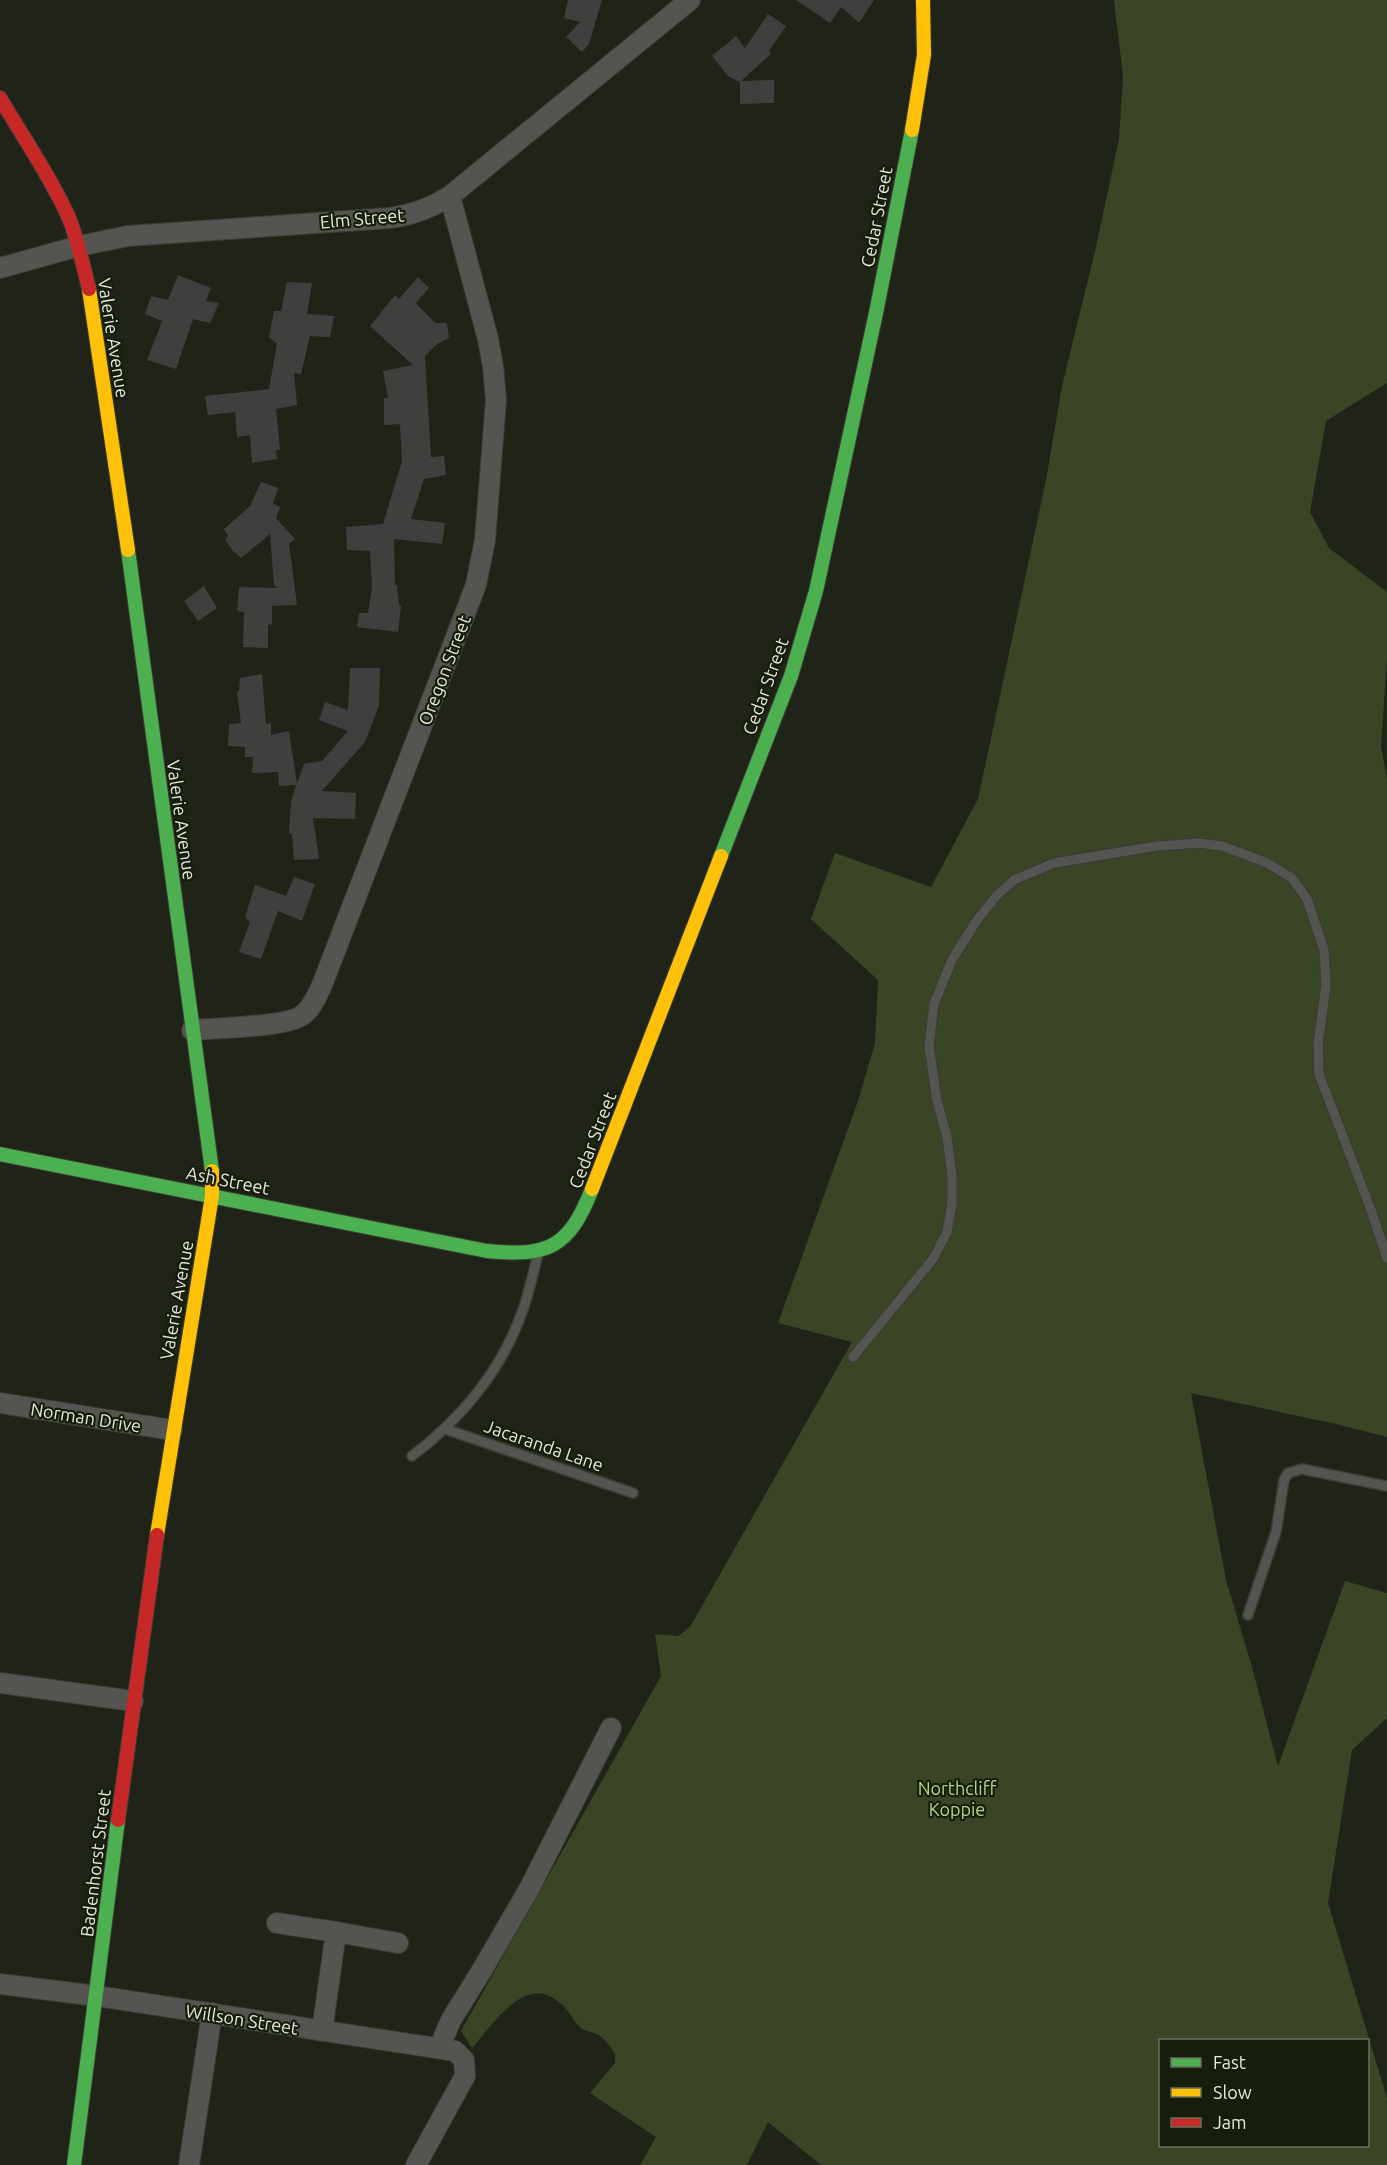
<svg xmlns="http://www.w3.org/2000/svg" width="1387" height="2165" font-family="Ubuntu,sans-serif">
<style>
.green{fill:#3a4526;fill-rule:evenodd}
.building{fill:#3f403d}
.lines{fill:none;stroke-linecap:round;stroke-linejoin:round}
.lane-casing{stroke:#3a3e34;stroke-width:12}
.street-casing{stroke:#3a3e34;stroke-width:22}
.fast-casing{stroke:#3a3e34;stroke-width:16}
.slow-casing{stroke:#3a3e34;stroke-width:16}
.jam-casing{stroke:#3a3e34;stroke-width:16}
.lane{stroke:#545551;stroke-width:9}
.street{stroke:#545551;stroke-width:20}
.fast{stroke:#4caf50;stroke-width:14}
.slow{stroke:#ffc107;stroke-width:14}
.jam{stroke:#c62828;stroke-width:14}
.labels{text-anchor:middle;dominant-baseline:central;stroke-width:4.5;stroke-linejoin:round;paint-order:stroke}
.street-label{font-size:18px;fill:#e3e8dc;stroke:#171d0b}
.park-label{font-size:18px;fill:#b6d57d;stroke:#171d0b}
</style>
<rect width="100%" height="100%" fill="#1f2318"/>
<path class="green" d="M1114,0H1387V383L1326,421L1310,512L1329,548L1387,592V658L1381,747L1387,778V1437L1336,1424L1191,1393L1226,1580L1252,1667L1278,1766L1345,1581L1387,1593V1718L1352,1750L1328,1903L1387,2098V2165H821L768,2122L747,2165H640L656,2137L590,2093L615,2063V2054C611,2048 607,2041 600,2036C594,2032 585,2032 580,2027C572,2020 568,2008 559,2002C524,1973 492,2026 472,2048L461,2031L661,1676L655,1634L678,1636L690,1627L852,1342L778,1323L858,1101L875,1043L878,980L811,919L835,853L931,887L978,799L1046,480L1062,386L1096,247L1119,139L1123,76ZM1160,2040H1368V2146H1160Z"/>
<path class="building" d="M568,0H602L589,44L582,52L566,37L580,22L564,18Z
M796,0H874L859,23L841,7L830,23Z
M768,14L786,26L769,51L771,54L741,81L774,80V103L740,104V82L728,76L712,56L736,36L745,48Z
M178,275L211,288L206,301L219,303L210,323L193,319L176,369L147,360L162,321L145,314L151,296L168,300Z
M418,277L429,288L416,303L435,323H447L449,338L437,344L425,356L431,457L444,456L446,475L424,479L411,519L445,523L442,544L394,539L395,585H397L399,605L401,606L398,632L357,627L359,613H368L372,588L370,551L347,550L346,527L383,524L402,461L400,424L384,425V398H388L383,371L413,365L370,326L395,295L399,299Z
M287,282L312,283L307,314L334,316L330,337L310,336L301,374L294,373L297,405L276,409L280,449L276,450L277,459L252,463L250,435L237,437L235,412L208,415L205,396L269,389L277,344L269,337L274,311H281Z
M261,482L278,488L273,504L280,507L276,518L295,539L289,544L297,605L272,606V624L268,625V648L243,647L244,612L237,611L239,587L278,588L274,585L270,534L241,558L233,551L225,539L228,536L224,529L250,506Z
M204,586L217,608L198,621L184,601Z
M350,668H380L379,706L365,742L322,791L356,793L355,819L313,818L319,859L294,860L292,834L289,833L291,802L296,785L279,786L278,772L252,773L253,757H245V747L228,746L229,724L241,723L237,692L239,691L240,678L262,674L266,724L271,723V735L289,731L297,784L304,764L322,761L348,731L319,720L325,702L348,710Z
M294,877L315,884L302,921L278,911L261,959L239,952L250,922L245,917L255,885L286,896Z"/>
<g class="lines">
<g class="lane-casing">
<path id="lane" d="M853,1357L933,1259L947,1232L952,1204V1176L947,1137L937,1101L929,1046L934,1004L952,960L977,920L997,895L1014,880L1054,863L1157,846L1199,843L1222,846L1265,862L1292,878L1307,899L1324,950L1326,985L1318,1044L1319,1074L1371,1210L1387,1258
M445,1429L633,1493
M412,1456C461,1419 502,1370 522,1312C529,1294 533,1273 538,1254
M1248,1615L1276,1532L1284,1480L1288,1473L1302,1469L1387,1486"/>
</g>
<g class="street-casing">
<path id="street" d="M0,268L79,246L128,236L390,218C413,215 431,208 450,196L690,0
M192,1030C215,1028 285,1027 301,1016C311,1010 317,996 322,985L476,585L485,540L496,400L493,366L488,339L450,196
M0,1403L172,1430
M0,1683L133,1701
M277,1923L336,1932
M0,1984L97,1996L455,2051L464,2060L465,2076L416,2165
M322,2031L336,1932L398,1943
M439,2048L451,2020L482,1970L528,1891L611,1728
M189,2165L212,2013"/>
</g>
<g class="fast-casing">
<path id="fast" d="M128,550L212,1171
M721,856L791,676L816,591L876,313L912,130
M0,1154L487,1251C548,1257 569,1248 592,1189
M74,2165L118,1820"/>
</g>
<g class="slow-casing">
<path id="slow" d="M912,130L924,55L923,0
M89,289L128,550
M592,1189L721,856
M157,1535L212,1196V1171"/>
</g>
<g class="jam-casing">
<path id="jam" d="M0,98C23,137 50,176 69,218C78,241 83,265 89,289
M118,1820L157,1535"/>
</g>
<use href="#lane" class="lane"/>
<use href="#street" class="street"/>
<use href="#fast" class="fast"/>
<use href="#slow" class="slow"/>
<use href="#jam" class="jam"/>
</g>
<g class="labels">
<g class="street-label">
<text transform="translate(876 217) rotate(-79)">Cedar Street</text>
<text transform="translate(362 218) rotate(-5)">Elm Street</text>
<text transform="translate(114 338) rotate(81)">Valerie Avenue</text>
<text transform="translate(444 670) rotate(-69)">Oregon Street</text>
<text transform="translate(765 686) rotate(-70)">Cedar Street</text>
<text transform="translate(182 820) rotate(82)">Valerie Avenue</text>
<text transform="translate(592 1140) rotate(-69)">Cedar Street</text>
<text transform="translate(228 1180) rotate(11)">Ash Street</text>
<text transform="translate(176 1300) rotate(-80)">Valerie Avenue</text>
<text transform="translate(86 1417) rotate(9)">Norman Drive</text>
<text transform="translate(544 1445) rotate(19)">Jacaranda Lane</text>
<text transform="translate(95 1863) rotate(-83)">Badenhorst Street</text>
<text transform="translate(242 2019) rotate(9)">Willson Street</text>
</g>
<g class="park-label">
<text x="957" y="1788">Northcliff<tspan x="957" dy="21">Koppie</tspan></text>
</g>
</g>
<rect x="1159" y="2039" width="210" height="108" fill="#171d0b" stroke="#696e5f" stroke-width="1.5"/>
<rect x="1171" y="2058" width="30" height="9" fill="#4caf50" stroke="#696e5f" stroke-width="1.5"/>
<text x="1213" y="2069" font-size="18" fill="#e3e8dc">Fast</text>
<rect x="1171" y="2088" width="30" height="9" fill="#ffc107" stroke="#696e5f" stroke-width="1.5"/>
<text x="1213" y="2099" font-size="18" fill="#e3e8dc">Slow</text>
<rect x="1171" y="2118" width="30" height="9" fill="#c62828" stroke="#696e5f" stroke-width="1.5"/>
<text x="1213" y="2129" font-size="18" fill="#e3e8dc">Jam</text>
</svg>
